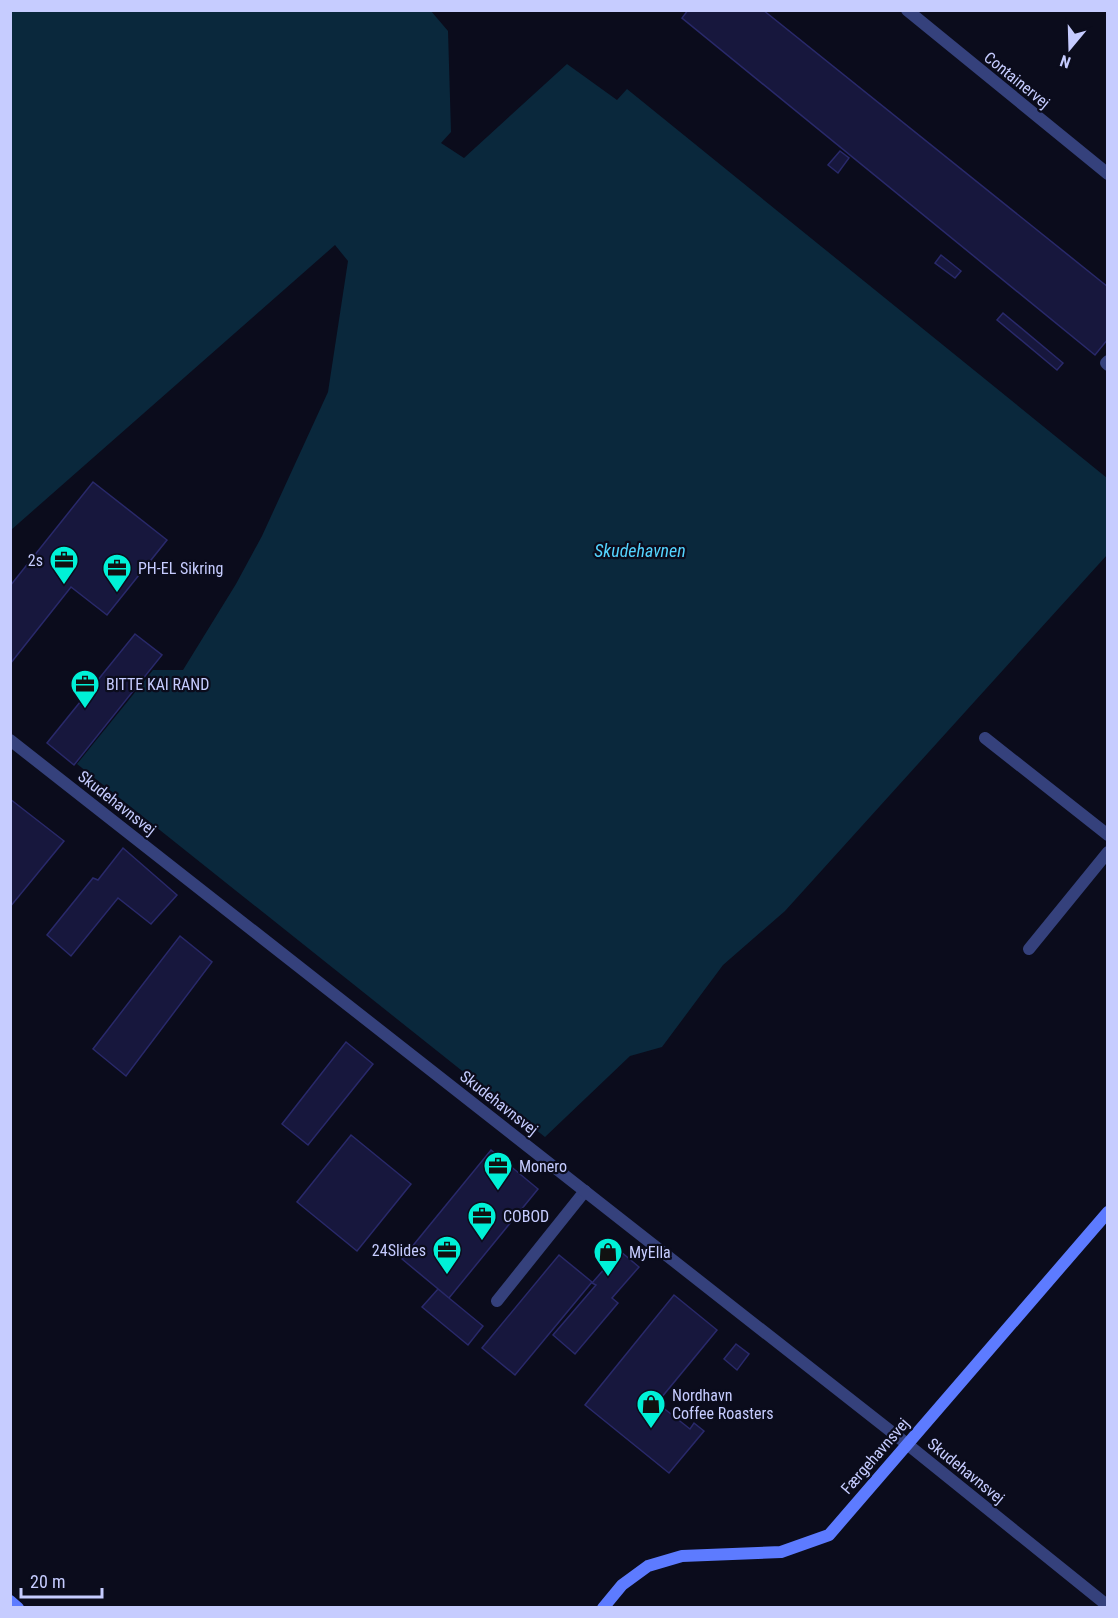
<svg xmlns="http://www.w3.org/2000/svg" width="1118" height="1618" font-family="'Roboto Condensed',sans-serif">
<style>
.water{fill:#0a283c}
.building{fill:#17173d;stroke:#29296a;stroke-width:1.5}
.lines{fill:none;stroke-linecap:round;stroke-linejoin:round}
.lane{stroke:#35417c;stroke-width:12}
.street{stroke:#35417c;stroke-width:12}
.secondary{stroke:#5d7bff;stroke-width:12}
.labels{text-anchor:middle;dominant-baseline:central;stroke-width:4.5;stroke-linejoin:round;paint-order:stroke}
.street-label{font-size:16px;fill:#c6ccff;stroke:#0b0c1c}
.poi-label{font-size:16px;fill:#c6ccff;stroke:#0b0c1c;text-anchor:start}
.water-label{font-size:18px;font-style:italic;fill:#54d4ff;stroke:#0b0c1c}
</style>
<rect width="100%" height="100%" fill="#0b0c1c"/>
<path class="water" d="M11,10L431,11L448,31L451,132L441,143L464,158L567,64L617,100L627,89L1107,478V555L785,911L723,965L662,1047L630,1056L545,1137L77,764L153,670H183L236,584L262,536L328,392L348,261L335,245L11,530Z"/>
<path class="building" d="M688,10H763L1108,287V339L1095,355L682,18Z
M840,151L849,158L838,173L828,165Z
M941,255L961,271L955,278L935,263Z
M1003,313L1063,363L1057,370L997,320Z
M93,482L167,540L107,615L71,587L10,664V586Z
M135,634L162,655L74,765L47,743Z
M10,799L64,841L10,907Z
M123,848L177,895L151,924L118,898L71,956L47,935L93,878L98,880Z
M180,936L212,962L126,1076L93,1049Z
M346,1042L373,1064L308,1145L282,1124Z
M351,1135L411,1184L357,1251L297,1202Z
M491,1150L538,1189L449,1298L402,1259Z
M620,1251L639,1267L612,1298L618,1303L575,1354L553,1335L596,1285L592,1283Z
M559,1255L592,1282L515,1375L482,1348Z
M438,1289L483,1326L468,1345L422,1307Z
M674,1295L717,1330L657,1403L690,1429L694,1423L704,1431L669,1473L585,1405Z
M736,1344L749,1354L737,1370L724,1359Z"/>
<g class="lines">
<path class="lane" d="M907,10L1108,174
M1108,361L1106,363L1108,365
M985,738L1108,835
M1029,949L1108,852
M497,1301L585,1191"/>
<path class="street" d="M10,740L907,1444L1108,1606"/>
<path class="secondary" d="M10,1601L18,1608
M603,1608L622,1585L648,1566L682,1556L781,1552L829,1535L1108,1212"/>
</g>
<defs>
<g id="office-pin" transform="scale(1.5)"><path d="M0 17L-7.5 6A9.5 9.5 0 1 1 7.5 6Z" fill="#00f1d7" stroke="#0b0c1c"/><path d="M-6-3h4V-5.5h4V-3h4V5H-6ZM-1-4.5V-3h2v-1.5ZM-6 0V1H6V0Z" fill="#111"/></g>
<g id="shop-pin" transform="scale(1.5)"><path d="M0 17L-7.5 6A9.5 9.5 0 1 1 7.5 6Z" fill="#00f1d7" stroke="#0b0c1c"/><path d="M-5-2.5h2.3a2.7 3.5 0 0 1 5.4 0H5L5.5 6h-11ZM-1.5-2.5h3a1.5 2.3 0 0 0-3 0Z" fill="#111"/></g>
</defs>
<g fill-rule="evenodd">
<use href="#office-pin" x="64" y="560"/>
<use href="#office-pin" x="117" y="568"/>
<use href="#office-pin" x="85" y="684"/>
<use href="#office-pin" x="498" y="1166"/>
<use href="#office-pin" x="482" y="1216"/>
<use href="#office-pin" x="447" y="1250"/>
<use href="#shop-pin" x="608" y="1252"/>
<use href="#shop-pin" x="651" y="1404"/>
</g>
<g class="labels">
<g class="street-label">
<text transform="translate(1017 80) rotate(39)">Containervej</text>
<text transform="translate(117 803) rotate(38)">Skudehavnsvej</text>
<text transform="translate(499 1103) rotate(38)">Skudehavnsvej</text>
<text transform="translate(875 1456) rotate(-49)">Færgehavnsvej</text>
<text transform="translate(966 1471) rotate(39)">Skudehavnsvej</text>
</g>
<g class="poi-label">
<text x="43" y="560" text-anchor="end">2s</text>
<text x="138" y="568">PH-EL Sikring</text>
<text x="106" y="684">BITTE KAI RAND</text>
<text x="519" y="1166">Monero</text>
<text x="503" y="1216">COBOD</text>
<text x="426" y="1250" text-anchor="end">24Slides</text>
<text x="629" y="1252">MyElla</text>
<text x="672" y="1395">Nordhavn<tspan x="672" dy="18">Coffee Roasters</tspan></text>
</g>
<g class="water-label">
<text x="640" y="550">Skudehavnen</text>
</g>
</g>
<rect width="1118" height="1618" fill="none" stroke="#c6ccff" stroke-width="24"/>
<g transform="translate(1070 48) rotate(199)" stroke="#0b0c1c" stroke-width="4.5" paint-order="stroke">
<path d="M0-4.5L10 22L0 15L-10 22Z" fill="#c6ccff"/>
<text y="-9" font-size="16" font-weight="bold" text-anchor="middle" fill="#c6ccff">N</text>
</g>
<path d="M21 1588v9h81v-9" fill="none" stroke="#c6ccff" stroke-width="3"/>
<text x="30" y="1588" font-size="18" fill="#c6ccff" stroke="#0b0c1c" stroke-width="4.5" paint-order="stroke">20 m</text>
</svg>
